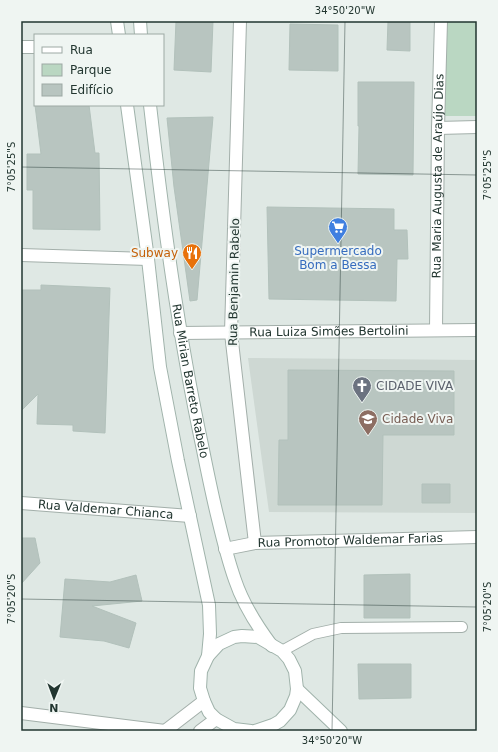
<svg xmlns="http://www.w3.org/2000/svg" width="498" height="752" font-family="'DejaVu Sans',sans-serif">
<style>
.built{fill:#ced8d3}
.green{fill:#bad7c2}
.building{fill:#b8c5c0;stroke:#b2c1bb}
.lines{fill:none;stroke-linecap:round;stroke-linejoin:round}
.service-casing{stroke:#a3afaa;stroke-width:12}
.minor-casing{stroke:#a3afaa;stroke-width:14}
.tertiary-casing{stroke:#a3afaa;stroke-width:14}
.secondary-casing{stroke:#a0b3ab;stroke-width:14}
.service{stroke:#fff;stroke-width:10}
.minor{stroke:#fff;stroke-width:12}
.tertiary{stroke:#fff;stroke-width:12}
.secondary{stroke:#fff;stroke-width:12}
.ticks{fill:none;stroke:#223630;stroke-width:1;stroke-opacity:0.45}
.labels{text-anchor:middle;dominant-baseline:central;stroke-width:4;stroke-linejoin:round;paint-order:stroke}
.street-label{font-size:12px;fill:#223630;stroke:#eff5f2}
.shop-label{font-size:12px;fill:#366cbe;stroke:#eff5f2}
.food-label{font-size:12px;fill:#c56008;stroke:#eff5f2;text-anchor:end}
.worship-label{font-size:12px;fill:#5b616d;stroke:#eff5f2;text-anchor:start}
.education-label{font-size:12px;fill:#785e54;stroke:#eff5f2;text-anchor:start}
.neatline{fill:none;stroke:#223630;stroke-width:1.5}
.ticks-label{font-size:10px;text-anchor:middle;fill:#223630}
</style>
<rect width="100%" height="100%" fill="#dfe8e4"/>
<path class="built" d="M248,358L477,360V513L269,512Z"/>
<path class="green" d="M441,21H477V116H434Z"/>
<path class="building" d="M176,21H213L211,72L174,70Z
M388,21H410V51L387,50Z
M290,24L338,25V71L289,70Z
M358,82H414L413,175L358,174L359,126H358Z
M35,105H89L95,153H99L100,230L33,229V190H27V154H41Z
M213,117L197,300L190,301L174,187L167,118Z
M267,207L394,209V230H407L408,259H397L396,301L269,299Z
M41,285L110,288L105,433L73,431V425L37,424L38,394L21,411V290H41Z
M288,370L454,371V435H383L382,505H278L279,440H288Z
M422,484H450V503H422Z
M21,538H35L40,563L21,584Z
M410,574V618H364V575Z
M136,575L142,601L92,606L136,623L129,648L104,641L60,637L65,579L110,582Z
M358,664H411V698L359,699Z"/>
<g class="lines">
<g class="service-casing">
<path id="service" d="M282,651L313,634L341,628L462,627"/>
</g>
<g class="minor-casing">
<g id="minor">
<path d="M240,21L231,333L255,543"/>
<path d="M21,47H35"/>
<path d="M438,128L477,127"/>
<path d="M21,255L148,259"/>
<path id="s1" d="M436,330L438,128L441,21"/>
<path id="s2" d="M180,333L477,330"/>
<path id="s3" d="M21,503L190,516"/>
<path id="s4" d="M225,549L255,543L477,537"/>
<path d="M21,713L165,731"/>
</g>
</g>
<g class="tertiary-casing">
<path id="tertiary" d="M165,731L204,701
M200,731L216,719"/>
</g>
<g class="secondary-casing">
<g id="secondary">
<path d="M117,21L119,35"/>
<path d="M140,21L141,35"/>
<path d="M127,105L148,259L160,367L178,461L209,605L210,634L208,656"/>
<path id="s5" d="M150,105C163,219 178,333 202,445C207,470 212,495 218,519C223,540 228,560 235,580C243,604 257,626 272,646"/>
<path d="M297,689L341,731"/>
<path d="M251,731L234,729L216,719L209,712L204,701L200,688L201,671L208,656L219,644L234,637L242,636L258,637L282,651L289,659L295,671L297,689L296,696L290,710L280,721L273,725L255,731"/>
</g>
</g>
<use href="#service" class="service"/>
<use href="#minor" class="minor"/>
<use href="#tertiary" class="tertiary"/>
<use href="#secondary" class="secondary"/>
</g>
<path class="ticks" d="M21,167L477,175M21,599L477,607M332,731L345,21"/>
<defs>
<g id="supermarket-pin" transform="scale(1)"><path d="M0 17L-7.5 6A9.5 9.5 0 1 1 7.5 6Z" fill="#3f7fe0" stroke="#eff5f2"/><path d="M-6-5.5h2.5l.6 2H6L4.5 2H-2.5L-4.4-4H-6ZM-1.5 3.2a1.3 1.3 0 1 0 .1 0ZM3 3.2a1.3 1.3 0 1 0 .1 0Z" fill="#fff"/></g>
<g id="restaurant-pin" transform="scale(1)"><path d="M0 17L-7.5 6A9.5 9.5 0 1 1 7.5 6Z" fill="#e8710a" stroke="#eff5f2"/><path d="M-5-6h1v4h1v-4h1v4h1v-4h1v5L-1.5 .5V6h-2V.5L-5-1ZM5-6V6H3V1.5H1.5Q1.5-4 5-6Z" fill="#fff"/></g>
<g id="church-pin" transform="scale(1)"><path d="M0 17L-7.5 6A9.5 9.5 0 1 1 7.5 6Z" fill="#6b7280" stroke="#eff5f2"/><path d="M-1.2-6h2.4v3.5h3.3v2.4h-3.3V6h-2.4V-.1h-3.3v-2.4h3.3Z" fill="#fff"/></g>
<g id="school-pin" transform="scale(1)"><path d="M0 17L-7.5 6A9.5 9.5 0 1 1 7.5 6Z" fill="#8d6e63" stroke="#eff5f2"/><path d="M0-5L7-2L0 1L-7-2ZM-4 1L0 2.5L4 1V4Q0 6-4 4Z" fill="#fff"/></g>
</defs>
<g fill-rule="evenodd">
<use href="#supermarket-pin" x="338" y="227"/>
<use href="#restaurant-pin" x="192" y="253"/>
<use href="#church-pin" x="362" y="386"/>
<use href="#school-pin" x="368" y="419"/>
</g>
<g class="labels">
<g class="street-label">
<text stroke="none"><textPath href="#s1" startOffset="154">Rua Maria Augusta de Araújo Dias</textPath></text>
<text transform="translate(234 282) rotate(-89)">Rua Benjamin Rabelo</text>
<text stroke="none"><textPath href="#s2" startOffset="149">Rua Luiza Simões Bertolini</textPath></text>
<text stroke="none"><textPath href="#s5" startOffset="279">Rua Mirian Barreto Rabelo</textPath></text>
<text stroke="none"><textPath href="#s3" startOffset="85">Rua Valdemar Chianca</textPath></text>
<text stroke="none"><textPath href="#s4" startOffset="126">Rua Promotor Waldemar Farias</textPath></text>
</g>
<g class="shop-label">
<text x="338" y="251">Supermercado<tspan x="338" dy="14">Bom a Bessa</tspan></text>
</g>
<g class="food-label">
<text x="178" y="253">Subway</text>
</g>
<g class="worship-label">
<text x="376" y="386">CIDADE VIVA</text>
</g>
<g class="education-label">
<text x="382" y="419">Cidade Viva</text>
</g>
</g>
<rect width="498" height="752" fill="none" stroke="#eff5f2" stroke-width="44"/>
<rect x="34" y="34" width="130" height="72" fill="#eff5f2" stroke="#9da9a4"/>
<rect x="42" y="47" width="20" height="6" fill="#ffffff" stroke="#9da9a4"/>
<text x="70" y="54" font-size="12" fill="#223630">Rua</text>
<rect x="42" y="64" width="20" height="12" fill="#bad7c2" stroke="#9da9a4"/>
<text x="70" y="74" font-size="12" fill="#223630">Parque</text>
<rect x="42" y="84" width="20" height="12" fill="#b8c5c0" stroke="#9da9a4"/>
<text x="70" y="94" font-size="12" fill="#223630">Edifício</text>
<g transform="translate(54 698) rotate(181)" stroke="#eff5f2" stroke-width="3" paint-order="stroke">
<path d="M0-3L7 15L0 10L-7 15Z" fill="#223630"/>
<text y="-6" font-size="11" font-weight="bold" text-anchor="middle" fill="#223630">N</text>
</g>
<rect x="22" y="22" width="454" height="708" class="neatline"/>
<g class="ticks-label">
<text x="345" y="14">34°50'20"W</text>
<text transform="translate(11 167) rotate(-90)" y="4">7°05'25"S</text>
<text transform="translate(487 175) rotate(-90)" y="4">7°05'25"S</text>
<text transform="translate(11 599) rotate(-90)" y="4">7°05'20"S</text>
<text transform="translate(487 607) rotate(-90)" y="4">7°05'20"S</text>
<text x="332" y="744">34°50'20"W</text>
</g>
</svg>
